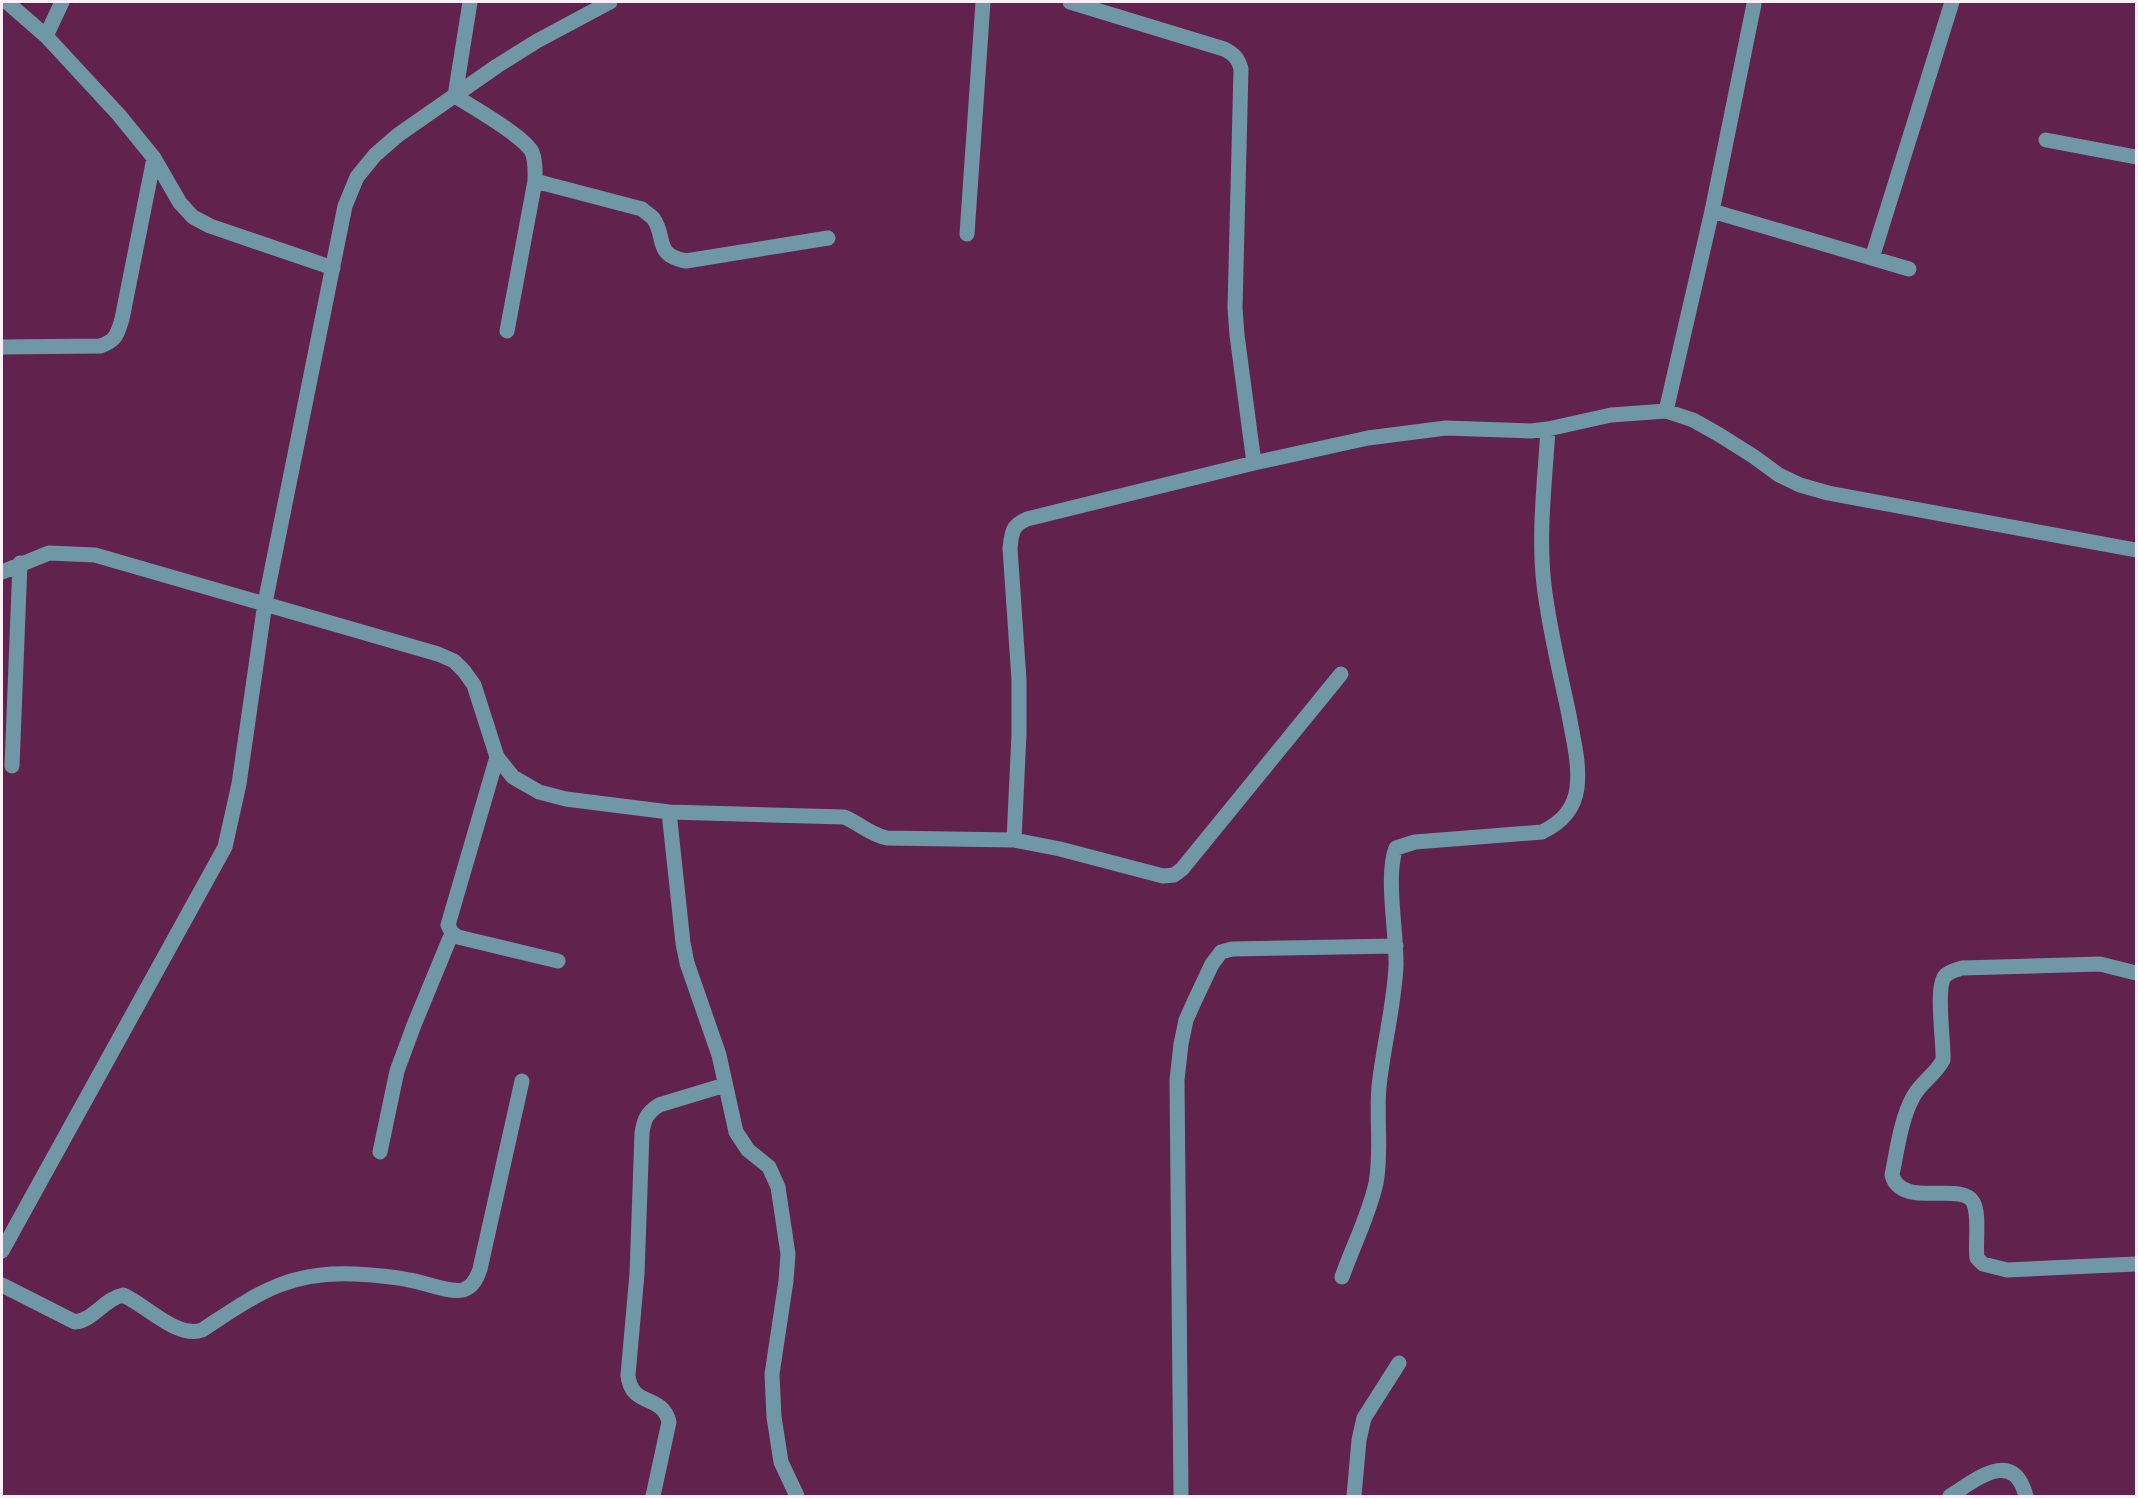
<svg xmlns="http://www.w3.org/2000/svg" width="2138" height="1498" font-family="Overpass,sans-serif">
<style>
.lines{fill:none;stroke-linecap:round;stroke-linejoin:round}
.minor{stroke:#7097a5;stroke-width:15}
</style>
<rect width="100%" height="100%" fill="#61224e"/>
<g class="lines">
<path class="minor" d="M7,2L46,36L119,115L154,158L180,203L193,217L210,226L333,268
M470,2L455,96C472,107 524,136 532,152C536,161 535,171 535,181L507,331
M1070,2L1224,49C1234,54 1238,58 1241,69L1235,308L1237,335L1254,463
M46,36L62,2
M2046,140L2136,157
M535,181L642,209C645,212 650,215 653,218C667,237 653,255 686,261L828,238
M1712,211L1909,269
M967,234L983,2
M1872,258L1952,2
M2,347L100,346C116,341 117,335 122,319L154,158
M1666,411L1712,211L1754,4
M2,572L49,553L95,555L438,654L454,661L464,671L474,685L497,757L513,777L539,792L566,799L669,812L844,817C859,823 871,835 887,838L1014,840L1060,849L1163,876L1174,875L1182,869L1341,674
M497,757L448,925L452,933L458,937L558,961
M12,766L20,563
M669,812L683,943L687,963L719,1055L736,1132L748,1150L769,1167L778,1187L788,1254L786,1281L772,1374L774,1417L781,1462L797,1496
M1014,840L1019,734V680L1010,548C1012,531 1012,526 1027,519L1254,463L1368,438L1446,428L1531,431L1548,429L1611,415L1666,411L1693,420L1718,434L1753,456L1779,475L1800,485L1828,493L2136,550
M2136,973L2100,964L1962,968C1956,970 1949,971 1945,976C1935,987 1944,1043 1943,1060C1935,1075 1921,1082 1913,1097C1901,1119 1897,1150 1892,1175C1901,1209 1962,1181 1973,1202C1980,1214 1975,1243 1977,1258L1983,1264L2007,1270L2136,1264
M380,1152L397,1071L414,1025L452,933
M2,1251L225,847L239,784L265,603L345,206L357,177L375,155L398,135L497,66L537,41L610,2
M1342,1277C1353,1246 1369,1215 1376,1183C1382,1151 1376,1119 1379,1087C1383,1047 1394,1007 1396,966C1397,933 1385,876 1396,848L1415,842L1542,832C1561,823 1574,810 1577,788C1580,763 1573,739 1569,715C1560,672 1549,628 1544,585C1538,533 1545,480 1548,429
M2,1285L75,1322C94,1320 104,1299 123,1295C146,1305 177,1339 202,1330C256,1295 286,1271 354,1274C372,1275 391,1276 409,1280C424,1282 448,1293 463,1290C473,1287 477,1278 480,1269L522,1081
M653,1496L669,1422C662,1393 631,1408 628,1375L637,1274L642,1133C644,1119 647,1113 659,1105L725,1085
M1181,1496L1177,1080L1181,1044L1186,1020L1195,1000L1212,964L1221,952L1232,949L1396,946
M1354,1496L1359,1440L1364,1418L1399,1363
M1950,1496C1977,1479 2013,1448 2026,1496"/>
</g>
<rect width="2138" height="1498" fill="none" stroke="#feeef7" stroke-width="6"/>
</svg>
